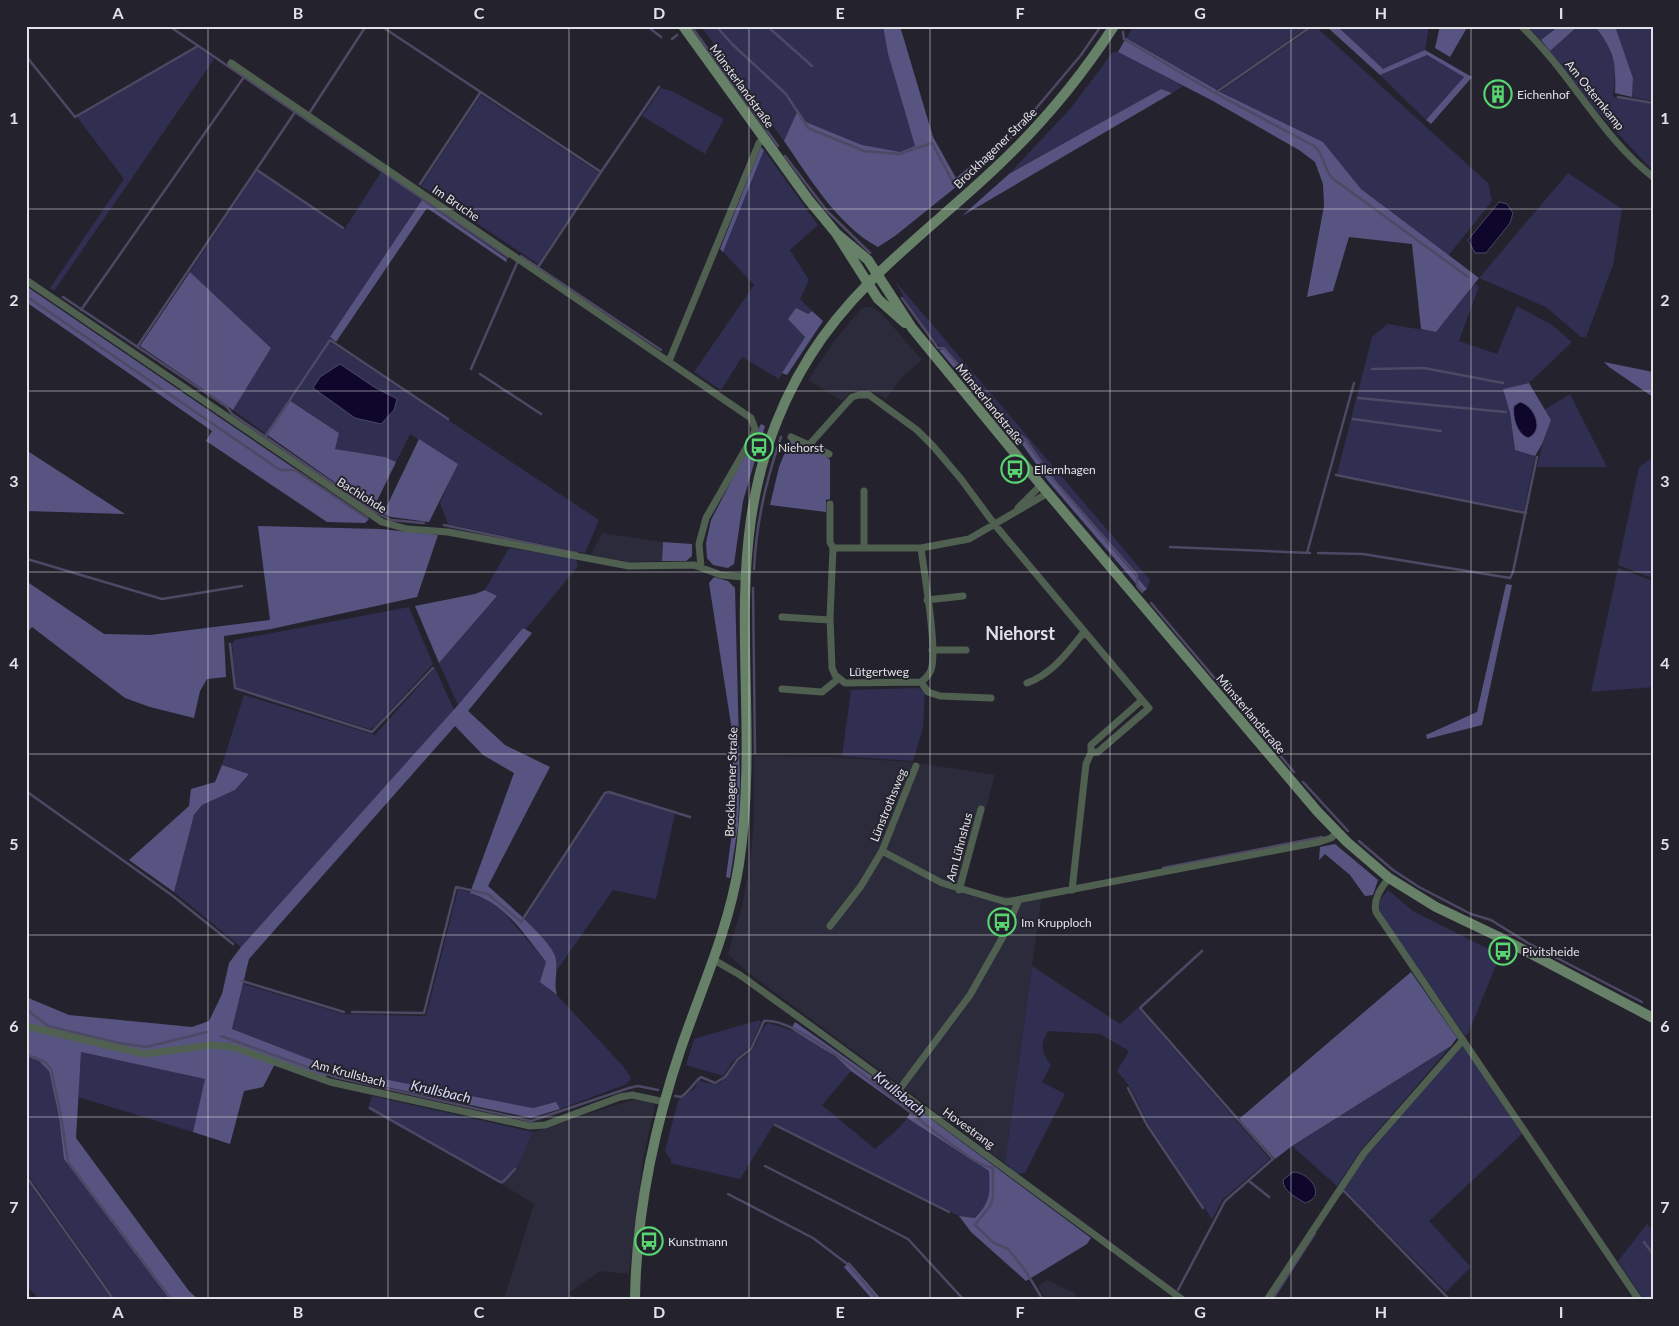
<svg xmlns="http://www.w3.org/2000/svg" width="1679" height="1326" font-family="Lato,sans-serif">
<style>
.built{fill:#2c2b3b}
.green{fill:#302e51;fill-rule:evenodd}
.forest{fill:#575481}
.water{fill:#0e062b;stroke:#4d4864}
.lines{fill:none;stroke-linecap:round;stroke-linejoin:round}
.stream{stroke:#4d4864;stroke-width:2.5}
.street{stroke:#4f5f50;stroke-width:7}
.secondary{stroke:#668168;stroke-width:10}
.grid{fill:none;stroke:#e1e1e8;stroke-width:1;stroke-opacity:0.55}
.labels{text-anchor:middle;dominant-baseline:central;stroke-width:4;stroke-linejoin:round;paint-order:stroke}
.street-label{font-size:12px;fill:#e1e1e8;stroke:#24232d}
.poi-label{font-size:12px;fill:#e1e1e8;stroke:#24232d;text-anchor:start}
.water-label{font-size:14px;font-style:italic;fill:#dcdcfa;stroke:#24232d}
.district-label{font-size:18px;font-weight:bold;fill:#e1e1e8;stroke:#24232d}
.neatline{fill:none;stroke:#e1e1e8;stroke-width:2}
.grid-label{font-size:16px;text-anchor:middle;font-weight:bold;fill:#e1e1e8}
</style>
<rect width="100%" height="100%" fill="#24232d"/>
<path class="built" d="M865,307H871L881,313L922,360L900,379L886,399L872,391L859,389L849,393L842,401L808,380L834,341L859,311Z
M602,533L663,542L662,561L630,562L591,555Z
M754,756L827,757L913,762L995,775L964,887L994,895L1013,897L1042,893L1005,1163L746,971L728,954L743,902L749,870L754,822Z
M632,1100L647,1101L655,1105L643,1160L629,1274L600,1271L567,1294L576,1297V1300H504L534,1204L503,1185L516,1170L533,1132Z
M1047,1280L1076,1294L1074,1300H1052L1044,1296L1038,1286Z"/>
<path class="green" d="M701,26H883L888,54L915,146L900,153L862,145L806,122L798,111L784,141Z
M1134,26H1309L1216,90L1126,38Z
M1315,26L1488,183L1492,201L1448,256L1361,189L1323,142L1220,92Z
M1337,26H1429L1425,50L1383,70Z
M1526,26H1559L1541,40Z
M1578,26H1595L1610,46L1616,66L1613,97L1653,104V171L1597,111L1550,51Z
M1615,26H1653V101L1632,97L1633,78Z
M198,47L214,59L54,291L50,288L124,179L77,117Z
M1113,52H1118L1183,86L1172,93L1161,89L1009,174L1070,109Z
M1427,55L1464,77L1426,120L1380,75Z
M661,88L672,91L724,119L705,154L642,116Z
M481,95L599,173L538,264L421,186Z
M764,150L818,225L790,250L809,280L800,299L812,311L808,314L805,337L779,379L742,357L721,390L694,372L754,285L723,252Z
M257,171L344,230L381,172L422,200L266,434L233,410L271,348L190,272Z
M1568,173L1622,209L1613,265L1586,337H1581L1546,307L1479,278Z
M895,281L1150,580L1147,589L1052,479L1025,441L1010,428L944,349C921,334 908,304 895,281Z
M1474,284L1479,286L1459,341L1497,354L1517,306L1552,325L1572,342L1529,383L1503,389L1510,413L1515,450L1535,456L1524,511L1337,474L1372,337L1387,324L1436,332Z
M330,342L599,520L585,553L448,524L440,503L457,464L410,434L396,462L385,457L334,449L339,433L291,401ZM374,387L397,399L381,424L369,420Z
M1570,394L1607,467H1537L1546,429L1551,420L1544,410Z
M1653,457V578L1618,565L1639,467Z
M509,548L576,559L578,566L526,629L523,628L458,705L439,663L497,596L485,590Z
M1618,568L1653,581V687L1591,692Z
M409,607L433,664L375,727L370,729L236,687L232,644L235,640Z
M435,668L454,710L241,947L174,892L194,815L202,805L235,790L249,774L222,765L244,695L375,735Z
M918,688L925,691L923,728L913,761L842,756L851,690Z
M609,793L675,814L656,899L613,890L557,970L554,954L525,919L606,794Z
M458,889L486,897L501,909L546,962L548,989L557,995L623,1066L631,1078L627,1084L560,1109L555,1103L533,1108L337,1070L232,1029L243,984L344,1014L426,1016Z
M1388,890L1413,911L1500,955L1468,1034L1465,1036L1379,911L1380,900Z
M1032,966L1120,1024L1138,1008L1270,1159L1223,1199L1212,1219L1149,1125L1130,1087L1117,1071L1129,1051L1100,1034L1048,1031C1040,1045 1041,1052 1051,1065L1042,1082L1065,1094L1025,1173L1018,1174L1005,1163Z
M759,1020L761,1022L750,1047L733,1061L723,1076L686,1065L694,1039Z
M768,1023C799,1030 828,1049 851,1071L822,1105L875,1149C886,1139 897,1131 907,1118L989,1171C991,1194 991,1201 975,1218L959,1216L774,1124L740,1179L670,1163L671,1160L665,1151L678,1101L695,1088L698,1080L715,1085C727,1080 729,1071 737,1063C741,1058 748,1056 752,1050C759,1041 759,1030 768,1023Z
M1451,1046L1361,1150L1337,1186L1292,1146Z
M1460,1046H1463L1522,1134L1429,1221L1471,1267L1446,1292L1344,1189L1366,1156Z
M81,1052L206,1079L193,1132L78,1097Z
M26,1056L39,1061L49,1071L59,1117L64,1159L170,1300H116L26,1172Z
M372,1096L533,1132L516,1170L503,1185L368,1109Z
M26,1179L112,1300H40L26,1285Z
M1647,1224L1653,1230V1300H1644L1618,1261Z"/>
<path class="forest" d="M883,26H900L933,137L956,178L984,155L987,162L895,236L878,247C837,225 810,178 784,141L798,110L806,122L862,145L900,152L915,146L888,54Z
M1326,26H1337L1383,69L1425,50L1472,77L1431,124L1426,120L1464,77L1427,55L1380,75Z
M1440,26H1468L1450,57L1435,48Z
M1559,26H1578L1550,51L1541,40Z
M1595,26H1615L1633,78L1632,97L1615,93C1616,61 1615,53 1595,26Z
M1126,38L1220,92L1323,142L1361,189L1479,278L1436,332L1421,329L1412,244L1349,237L1333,291L1307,297L1324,206L1323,184L1315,162L1299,150L1213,101L1118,52Z
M1161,89L1172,93L962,216L1009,174Z
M761,147L764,150L723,252L720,249Z
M422,200L507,259L506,262L427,208L336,342L330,337Z
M190,272L271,348L233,410L140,346Z
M26,286L369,519L365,523L327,522L206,441L212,431L26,302Z
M796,308L808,314L812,311L823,321L787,375L782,373L805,337L788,319Z
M944,349L1010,428L1025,441L1052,479L1147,589L1143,592L1048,481L1022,444L1007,431L939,350Z
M1604,362L1653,372V397L1609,367Z
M1529,383L1551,420L1542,444L1535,456L1515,450L1510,413L1503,389Z
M289,400L339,433L335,449L385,457L396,462L373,509L266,434Z
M761,424L765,426L743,501L734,564L728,568L713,565L707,558L706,543L711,520Z
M419,439L458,464L429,522L391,517L383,514Z
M790,440L826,456L830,460V499L826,500V512L770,505L779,467Z
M26,450L125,514L26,511Z
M258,526L381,529L438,535L417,597L271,629L224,636L226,677L207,679L200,691L194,718L150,707L125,698L32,627L26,634V581L104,634L150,635L270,620Z
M663,542L692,544V556L686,561H662Z
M714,577L728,581L735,588L740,782L738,826L730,878L726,877L733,825V737L709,583Z
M1506,584L1512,585L1482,725L1427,739L1426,735L1477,712Z
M485,590L497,596L439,663L415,606L475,594Z
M523,628L532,633L468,711L505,745L550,767L488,886C503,900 549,938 555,956C559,970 553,982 557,995L540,982L546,962C525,935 504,902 470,893L514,773L483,755L455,726L249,959L232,1029L330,1067L326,1077L277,1060L263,1087L244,1091L230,1144L193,1132L205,1079L81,1052L76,1138L189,1291L199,1300H170L64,1159L59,1117L49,1071L39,1061L26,1056V997L69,1015L192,1027L209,1021L222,994L229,963L241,947L458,705Z
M222,765L249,774L235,790L202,805L194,815L174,892L129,860L189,806L191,789L215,782Z
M1335,844L1378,880L1373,895L1365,896L1350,875L1325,854L1319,860L1320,847Z
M1411,972L1457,1038L1451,1046L1292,1146L1275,1159L1239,1119Z
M795,1022L896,1093L1091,1238L1087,1244L1026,1281L971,1232L959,1216L975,1218C991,1201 990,1194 989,1171L907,1118L910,1113L851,1071L835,1056L791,1029Z
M337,1070L533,1108L556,1102L560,1109L531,1118L335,1076Z
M849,1262L882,1300H873L844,1267Z"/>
<path class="water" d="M1499,202L1507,204L1513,213L1510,223L1486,253H1475L1468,240Z
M340,364L374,387L397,399L394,410L381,424L355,418L313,388L320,377Z
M1520,402C1535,406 1545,431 1528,438C1517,434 1512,417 1514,406Z
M1293,1172C1309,1172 1328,1196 1305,1203C1296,1197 1283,1192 1283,1180Z"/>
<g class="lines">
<path class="stream" d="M169,26L508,257
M381,26L601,172L538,267
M647,26L661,37
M691,26L778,146
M716,26L732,44L786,94L808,128L864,151L899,154L932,143L955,186L1012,137L1081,55L1101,26
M767,26L812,66
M1123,32L1124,39L1215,93L1314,146C1325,155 1323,168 1332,178L1468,277
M672,39L677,35
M26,56L75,117L198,46
M1215,93L1312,26
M1618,97L1653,103
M310,112L366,26
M785,156L827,211L870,253
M257,170L343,228
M601,172L659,87
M420,184L480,93
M521,256L661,350
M26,296L280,470H295L367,518
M63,297L227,407L232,414L372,510L391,520L424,523
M902,298L938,348H944L1011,427L1026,440L1053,479L1137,575V586L1142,592
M81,310L244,77
M137,347L295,112
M471,369L517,263
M1372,369L1424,368L1503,383
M480,374L541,414
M1358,398L1506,412
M1353,419L1441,431
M265,437L330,340L448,419
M1336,475L1526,513
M444,525L577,553
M1170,547L1310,553
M1307,553L1354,383
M1318,553L1363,554L1510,578L1513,572L1537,457
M27,559L162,599L242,586
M754,569C756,524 766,480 781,437
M753,588L755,753
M1151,603L1294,772
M230,644L235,688L372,732L433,668
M1303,782L1348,831
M26,791L173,896L233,944
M1359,841L1393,870L1419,887L1471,914L1491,920L1528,943L1642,1002
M1163,868L1322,837
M242,981L344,1012
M26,1009L48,1026L119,1043L146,1047L207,1032
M352,1012L424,1013L456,887L488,894L521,922L605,793L609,792L690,817
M221,1036L335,1077L531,1121L629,1088L638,1086L658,1090
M26,1054L45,1062L51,1069L61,1116L68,1162L172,1300
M1128,1088L1147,1125L1203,1208
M675,1096L681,1097C690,1091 695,1081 701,1077L715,1083L725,1077L738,1059L751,1049L764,1021C803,1016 911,1116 947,1141C962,1151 976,1165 993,1168V1198L990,1206L975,1225L994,1243L1008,1249L1025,1270L1043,1300
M370,1108L500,1182H503L515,1169
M775,1125L949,1212
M765,1166L908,1239L964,1300
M26,1176L114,1300
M1249,1181L1269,1197
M1341,1193L1343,1190L1450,1300
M728,1194L813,1238L850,1266L878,1300
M1644,1242L1653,1254
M1178,1290L1225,1201L1273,1159L1140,1008L1202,951
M1272,1300L1315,1233"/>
<path class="street" d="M1521,26C1569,70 1601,137 1653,177
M231,63L751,418L755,429L753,436L706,518L699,544L701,567
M26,280L382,522L407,529L448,532L629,566L694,565L721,575L744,577
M669,361L759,143L764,138
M791,437L829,454
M809,445L852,397L859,395H869L917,430L933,446L961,479L995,525L1142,700L1091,745V753L1098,752L1149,708L1142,700
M830,504V542L833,548L830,618L832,668L835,675L845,683L921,682C925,679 929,675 931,670C938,651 924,572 921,548
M1018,508L1041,485
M833,548H921L969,539L1048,493
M864,548V491
M927,600L963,596
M782,617L830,620
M932,650H966
M921,682L928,692L940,696L991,698
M1027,683C1052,674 1068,652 1084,632
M782,689L822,692L838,679
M882,851L942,883L1006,902L1319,842L1331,838L1337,833
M1389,878C1381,888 1373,899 1376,912L1639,1300
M959,890L981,809
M1072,890L1086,764L1091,753
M830,926L861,886L882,851L916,766
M714,960L740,975L822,1034L1183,1300
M26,1026L144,1054L212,1045L233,1047L330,1082L530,1126L545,1125L620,1097L632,1095L665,1102
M899,1090L970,995L1005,933L1018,902
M1267,1300L1364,1153L1463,1040"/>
<path class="secondary" d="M683,26L808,199L836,233L878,299L905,323
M836,233L868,260L912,328L1041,485L1317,811L1347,842L1389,878L1436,907L1499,937L1653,1018
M635,1300C636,1215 654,1128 681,1048C702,987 729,928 739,864C766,683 704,525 810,356C856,282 928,231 990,173C1038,129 1079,80 1114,26"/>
</g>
<path class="grid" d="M208,26V1300M388,26V1300M569,26V1300M749,26V1300M930,26V1300M1110,26V1300M1291,26V1300M1471,26V1300M26,209H1653M26,391H1653M26,572H1653M26,754H1653M26,935H1653M26,1117H1653"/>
<defs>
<g id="building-ring" transform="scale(1.4375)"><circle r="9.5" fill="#24232d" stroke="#58d570" stroke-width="1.5"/><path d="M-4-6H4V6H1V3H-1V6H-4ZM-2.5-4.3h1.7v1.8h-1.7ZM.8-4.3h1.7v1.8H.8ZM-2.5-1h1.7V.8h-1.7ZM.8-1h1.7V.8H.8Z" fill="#58d570"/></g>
<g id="bus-ring" transform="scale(1.4375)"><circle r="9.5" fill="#24232d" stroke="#58d570" stroke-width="1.5"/><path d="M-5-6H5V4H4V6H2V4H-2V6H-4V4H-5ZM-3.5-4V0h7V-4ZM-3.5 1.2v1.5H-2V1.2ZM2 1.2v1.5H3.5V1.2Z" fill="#58d570"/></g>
</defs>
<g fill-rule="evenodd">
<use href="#building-ring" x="1498" y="94"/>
<use href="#bus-ring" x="759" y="447"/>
<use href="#bus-ring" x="1015" y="469"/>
<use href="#bus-ring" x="1002" y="922"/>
<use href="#bus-ring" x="1503" y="951"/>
<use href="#bus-ring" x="649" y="1241"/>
</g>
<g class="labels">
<g class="street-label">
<text transform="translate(742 86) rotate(54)">Münsterlandstraße</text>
<text transform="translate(1595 95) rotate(51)">Am Osternkamp</text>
<text transform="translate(995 148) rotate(-44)">Brockhagener Straße</text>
<text transform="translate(456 203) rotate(34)">Im Bruche</text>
<text transform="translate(990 404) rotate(51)">Münsterlandstraße</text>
<text transform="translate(362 495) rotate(32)">Bachlohde</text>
<text x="879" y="671">Lütgertweg</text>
<text transform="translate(1251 714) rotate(50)">Münsterlandstraße</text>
<text transform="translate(731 782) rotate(-88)">Brockhagener Straße</text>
<text transform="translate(888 805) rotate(-68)">Lünstrothsweg</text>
<text transform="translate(959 847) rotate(-75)">Am Lühnshus</text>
<text transform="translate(349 1073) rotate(15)">Am Krullsbach</text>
<text transform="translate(969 1128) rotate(36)">Hovestrang</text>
</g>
<g class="poi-label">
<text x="1517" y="94">Eichenhof</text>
<text x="778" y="447">Niehorst</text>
<text x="1034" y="469">Ellernhagen</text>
<text x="1021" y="922">Im Krupploch</text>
<text x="1522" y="951">Pivitsheide</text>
<text x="668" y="1241">Kunstmann</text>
</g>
<g class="water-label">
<text transform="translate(441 1091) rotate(13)">Krullsbach</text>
<text transform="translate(900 1093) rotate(39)">Krullsbach</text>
</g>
<g class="district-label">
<text x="1020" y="633">Niehorst</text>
</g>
</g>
<rect width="1679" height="1326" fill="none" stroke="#24232d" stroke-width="55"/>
<rect x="28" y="28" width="1624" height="1270" class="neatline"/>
<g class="grid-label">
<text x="118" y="19">A</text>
<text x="298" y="19">B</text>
<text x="479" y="19">C</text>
<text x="659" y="19">D</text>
<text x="840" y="19">E</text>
<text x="1020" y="19">F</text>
<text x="1200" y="19">G</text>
<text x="1381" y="19">H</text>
<text x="1561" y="19">I</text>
<text x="14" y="124">1</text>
<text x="1665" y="124">1</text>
<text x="14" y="306">2</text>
<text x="1665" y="306">2</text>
<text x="14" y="487">3</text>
<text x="1665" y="487">3</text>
<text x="14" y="669">4</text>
<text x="1665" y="669">4</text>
<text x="14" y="850">5</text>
<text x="1665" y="850">5</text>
<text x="14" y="1032">6</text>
<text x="1665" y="1032">6</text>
<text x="14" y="1213">7</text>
<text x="1665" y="1213">7</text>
<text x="118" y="1318">A</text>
<text x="298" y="1318">B</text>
<text x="479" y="1318">C</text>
<text x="659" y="1318">D</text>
<text x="840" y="1318">E</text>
<text x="1020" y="1318">F</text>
<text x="1200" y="1318">G</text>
<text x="1381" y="1318">H</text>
<text x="1561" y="1318">I</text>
</g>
</svg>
